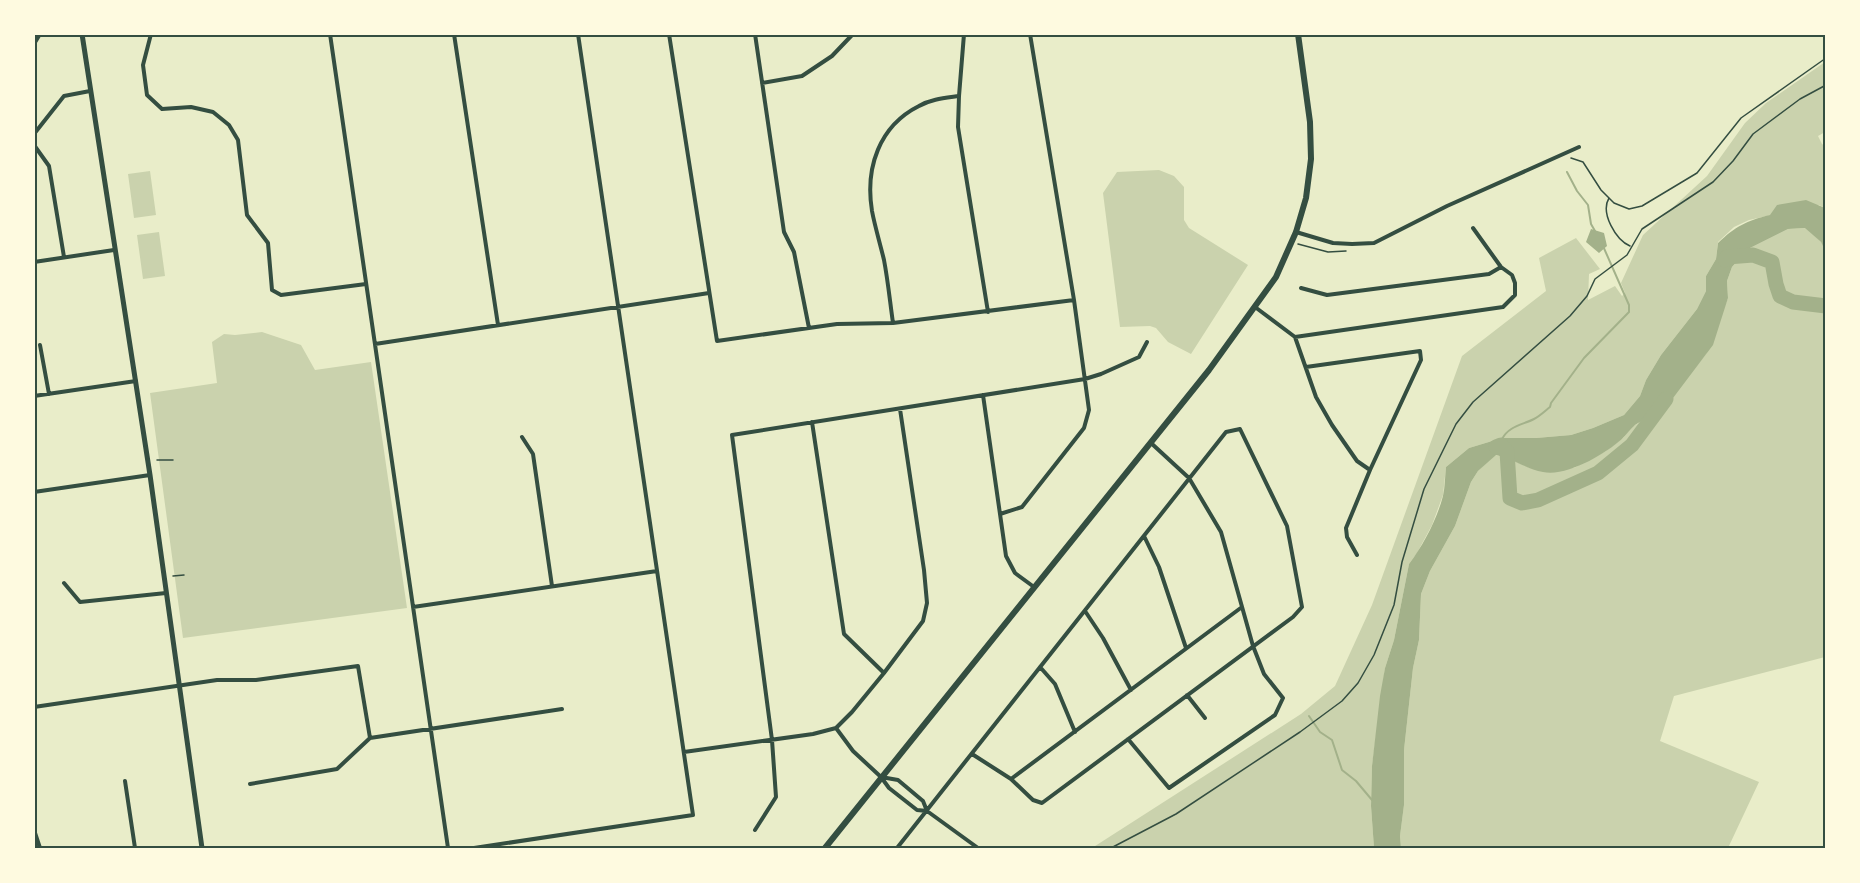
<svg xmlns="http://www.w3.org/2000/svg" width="1860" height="883" font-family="Mulish,sans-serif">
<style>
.green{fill:#cad2ad}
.water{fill:#a3b18a}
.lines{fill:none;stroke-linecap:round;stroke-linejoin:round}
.stream{stroke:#a3b18a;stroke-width:2}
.river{stroke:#a3b18a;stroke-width:15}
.path{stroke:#344e41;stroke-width:1.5}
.minor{stroke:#344e41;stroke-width:4}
.tertiary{stroke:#344e41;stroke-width:5}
.primary{stroke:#344e41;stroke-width:6}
.neatline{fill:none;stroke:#344e41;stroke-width:2}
</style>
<rect width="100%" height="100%" fill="#e9edc9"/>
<path class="green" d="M1825,62V132L1818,136L1822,144L1825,146V208L1819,205L1749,220L1734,227L1718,242L1716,259L1706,276V291L1697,309L1661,355L1646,380L1640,396L1624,415L1593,428L1571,435L1536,438H1502L1469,448L1446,467L1443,495L1432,525L1417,553L1409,564L1394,640L1385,668L1372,766L1371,806L1374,848H1092L1301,714L1335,686L1372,605L1462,356L1546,291L1539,258L1576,238L1600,269L1589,274L1588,300L1615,286L1622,296L1625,293L1621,283L1643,235L1707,176L1745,123L1766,103Z
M1159,170L1174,176L1184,187V220L1189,228L1248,265L1191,354L1168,342L1156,328L1150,326L1120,327L1103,193L1117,172Z
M150,171L156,215L134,218L128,174Z
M1806,228L1821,242L1826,250L1825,657L1674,696L1660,741L1759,782L1728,848H1401L1400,836L1404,805V750L1413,668L1419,640L1421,594L1430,571L1455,526L1471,482L1478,471L1495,455L1506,457L1530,468H1574L1606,451L1623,438L1633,426L1643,421L1690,374L1706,354L1728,298L1727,281L1732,267L1748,249L1788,229Z
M159,232L165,276L143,279L137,235Z
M262,332L301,345L315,370L371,362L407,608L183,638L150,393L217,383L212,342L224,334L235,335Z"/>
<path class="water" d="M1806,200L1825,208V250L1821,242L1805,228L1788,229L1748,249L1732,267L1727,281L1728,298L1713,345L1667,406C1657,415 1646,418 1635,425C1630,429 1627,434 1622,439C1605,454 1567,477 1543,472C1526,469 1512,458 1496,455L1478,471L1471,482L1455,526L1430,571L1421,594L1419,640L1413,668L1404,750V805L1400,836L1401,848H1374L1371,806L1372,766L1380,696L1385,668L1394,640L1409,564C1424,544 1437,519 1443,496C1445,487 1445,476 1446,467L1469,448L1502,438H1536L1571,435L1593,428L1624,415L1640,396L1646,380L1661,355L1697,309L1706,291V276L1716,259L1718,243C1736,226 1746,221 1770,215L1777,205Z
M1591,229L1604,233L1607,246L1599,253L1586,242Z"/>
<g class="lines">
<path class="stream" d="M1567,172L1577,191L1588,205L1591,224L1595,231
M1502,439C1509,426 1522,425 1534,419C1540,416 1545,411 1550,407L1551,403L1584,358L1629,312V305L1603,246
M1309,716L1320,732L1332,740L1342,770L1356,781L1372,800"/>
<path class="river" d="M1725,260L1727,257L1753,255L1772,262L1776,284L1780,296L1793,302L1826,306
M1496,447L1501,445L1507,452L1510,498L1522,503L1538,500L1598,473L1632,445L1666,399"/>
<path class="path" d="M1571,158L1583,162L1601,190L1614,203L1629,209L1642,206L1697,173L1741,118L1826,58
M1609,198C1600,213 1616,240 1630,246
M1298,244L1328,252L1346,251
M157,460H173
M173,576L184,575
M1111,848L1176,814L1300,732L1342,701L1358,683L1374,655L1394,605L1402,562L1424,489L1456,424L1473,402L1570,316L1587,296L1595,279L1627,255L1642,229L1713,182L1733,161L1753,134L1800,99L1826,85"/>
<path class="minor" d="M151,34L143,65L147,95L162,109L191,107L213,112L229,125L238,140L247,215L268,243L272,290L281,295L366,284
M330,34L448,848
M454,34L498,325
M669,34L717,341L837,324L893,323L1074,300
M755,34L784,232L794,252L809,328
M964,34L959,96L958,127L988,312
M34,44L40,34
M762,83L802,76L832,56L853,34
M34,134L64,96L90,91
M34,145L49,166L64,257
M1296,232L1333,243L1352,244L1374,243L1447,206L1579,147
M34,262L114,250
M1301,288L1327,295L1489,274L1501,267
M1255,307L1295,337L1316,397L1332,425L1357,461L1370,470
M893,323C890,302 888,281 884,260C880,243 875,227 872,211C865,168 879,126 919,106C931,99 945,98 959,96
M1295,337L1503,307L1515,295V283L1512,275L1501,267L1473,228
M375,344L709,293
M40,345L49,394
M1306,367L1420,351L1421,360L1370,470L1346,528L1347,537L1357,555
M983,395L1006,556L1015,573L1034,587
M34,396L136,381
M812,422L844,634L884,673
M522,437L533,454L552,586
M34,492L150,475
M1000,514L1022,507L1084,428L1089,410L1074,300L1030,34
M1144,536L1159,567L1186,648
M64,583L80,602L166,593
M413,607L657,571
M1085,611L1103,638L1131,690
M1040,667L1055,684L1075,732
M1187,695L1205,718
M34,707L217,680H256L358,666L370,738
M836,728L853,751L881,777L889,788L917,810L927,811L978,848
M1128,739L1169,788L1275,715L1283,698L1264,674L1253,646L1221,532L1189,478L1151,443
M684,752L813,734L836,728L852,712L884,673L923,621L927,603L924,570L900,409
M881,777L898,780L923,801L927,811
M1011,779L1242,607
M125,781L135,848
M250,784L337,769L370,738L562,709
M34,830L40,848
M755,830L776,797L772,740L732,435L1085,379L1101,374L1139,357L1147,342
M474,848L693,815L578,34
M897,848L1226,432L1240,429L1287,526L1302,607L1293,617L1042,803L1033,800L1011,779L972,754"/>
<path class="tertiary" d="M82,34L150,475L202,848"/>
<path class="primary" d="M825,848L1209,370L1276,277L1296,232L1306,198L1311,159L1310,122L1298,34"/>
</g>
<rect width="1860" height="883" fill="none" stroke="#fefae0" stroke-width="72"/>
<rect x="36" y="36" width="1788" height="811" class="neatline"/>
</svg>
